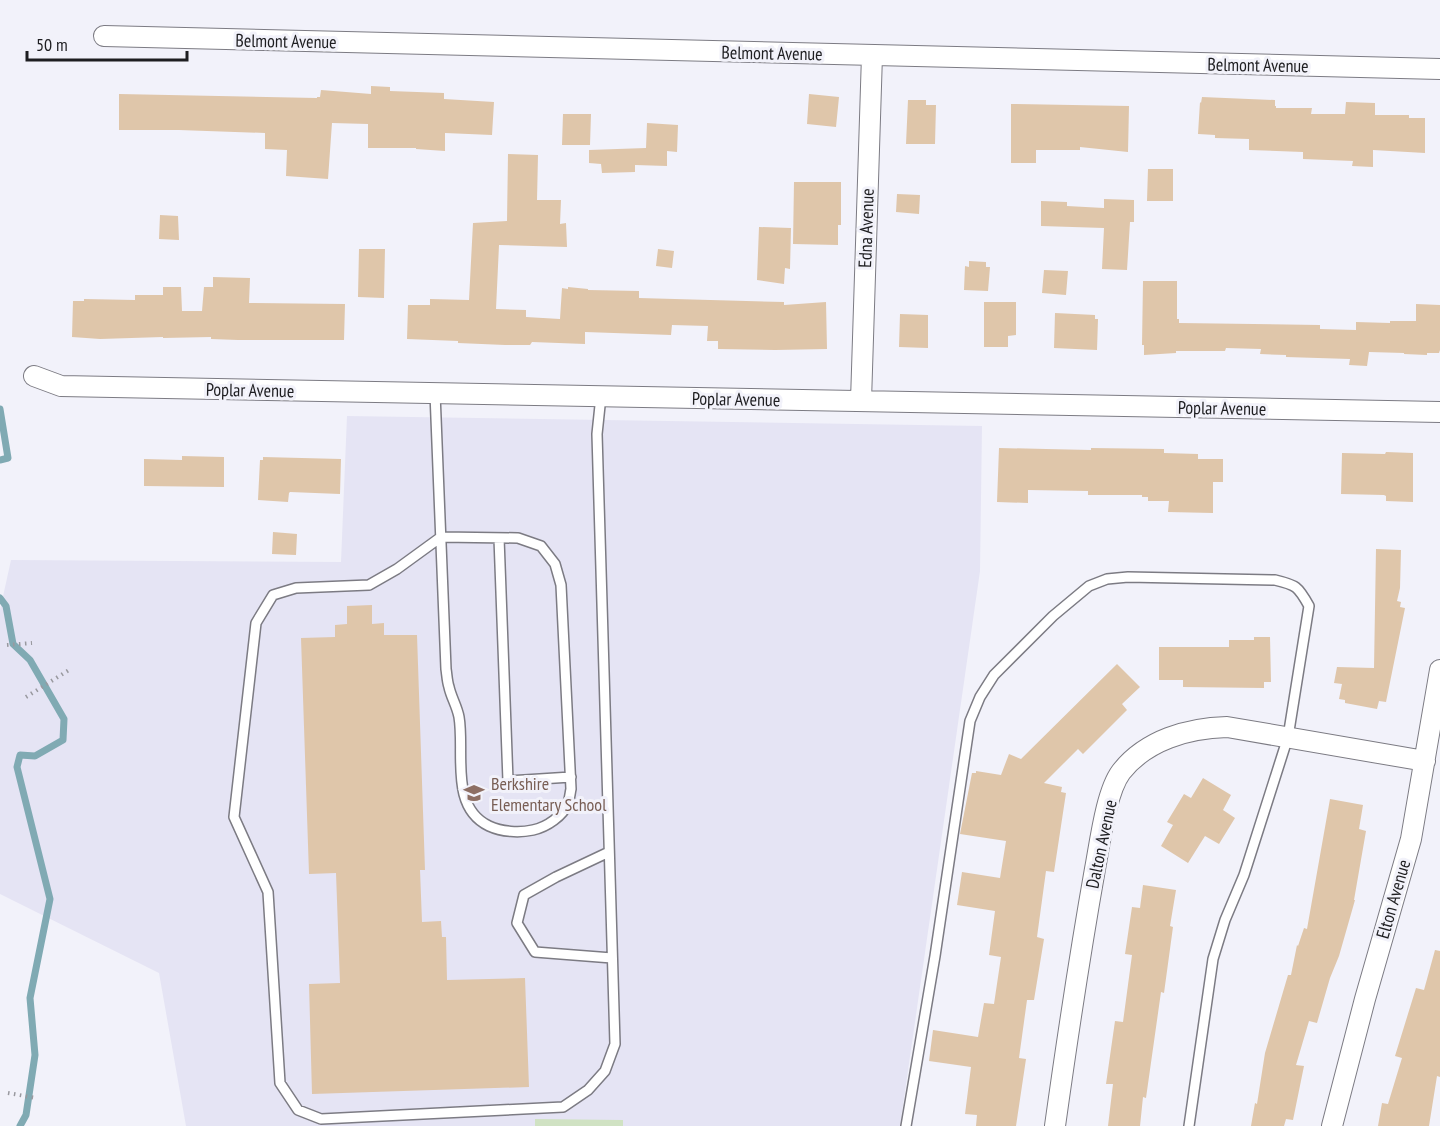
<svg xmlns="http://www.w3.org/2000/svg" width="1440" height="1126" font-family="'PT Sans Narrow',sans-serif">
<style>
.built{fill:#e5e4f4}
.green{fill:#d0e2c3}
.lines{fill:none;stroke-linecap:round;stroke-linejoin:round}
.stream{stroke:#80aab3;stroke-width:7}
.building{fill:#dfc6aa}
.lane-casing{stroke:#7c7b83;stroke-width:12}
.street-casing{stroke:#7c7b83;stroke-width:22}
.path{stroke:#99999f;stroke-width:4;stroke-dasharray:1.5 4.5;stroke-linecap:butt}
.lane{stroke:#fff;stroke-width:9}
.street{stroke:#fff;stroke-width:20}
.labels{text-anchor:middle;dominant-baseline:central;stroke-width:6;stroke-linejoin:round;paint-order:stroke}
.street-label{font-size:18px;fill:#1e1e21;stroke:#f2f2fa}
.education-label{font-size:18px;fill:#785e54;stroke:#f2f2fa;text-anchor:start}
</style>
<rect width="100%" height="100%" fill="#f2f2fa"/>
<path class="built" d="M347,416L982,426L980,571L900,1126H186L159,973L0,894V610L11,560L341,562Z"/>
<path class="green" d="M535,1119L623,1120V1126H535Z"/>
<g class="lines">
<path class="stream" d="M0,409L8,458L0,460
M0,598L6,606L13,644L30,660L64,719L63,740L35,756L20,755L17,767L50,899L30,998L35,1055L26,1115L20,1126"/>
</g>
<path class="building" d="M371,86L390,87V91L444,93V99L494,102L492,135L445,133V151L416,149V148H368V124L332,123L328,179L286,176L287,150L265,149V133L179,130H119V94L317,98V97H320L321,90L371,94Z
M809,94L839,97L836,127L807,124Z
M1202,97L1275,100V106H1276V108H1312L1311,114H1345L1346,102L1375,103V115H1409V118H1425V153L1373,150V167L1352,166L1353,161L1303,159V152L1249,150V139L1215,138V135L1198,134L1200,102L1201,103Z
M908,100H926V105H936L935,144H906Z
M1011,104L1129,106L1128,152L1080,147V150H1036V163H1011Z
M563,114H591L590,145H562Z
M647,123L678,125L677,152L667,151V166L635,165V172L602,173L601,164L589,163V150L646,148Z
M508,154L538,155L537,200H561L560,224L566,223L567,247L499,245L496,309L526,310V317L560,319L562,288L568,289V287L588,289V290L639,291V298L784,302V305L826,302L827,349L775,350L718,349V341H707L708,326L672,325L671,335L585,332V344L532,342L530,345H505L458,343V341L407,339L408,305H430V299L469,300L473,223L507,221Z
M1148,169H1173V201H1147Z
M794,182H841V225H838V245L793,244Z
M897,194L920,195L919,214L896,212Z
M1104,199L1134,200V222H1130L1127,270L1102,269L1104,228L1041,226V201L1067,202V206L1104,208Z
M160,215L178,216L179,240L159,239Z
M759,227L791,228L790,269L785,268L784,284L757,280Z
M359,249H385L384,298L358,297Z
M658,249L674,251L672,268L656,266Z
M969,261L986,262V267H990L988,291L964,290L965,266L969,267Z
M1044,270L1068,271L1066,295L1042,293Z
M213,277L250,278L249,303L345,304L344,340H238L211,339V337L163,338V337L100,339L72,337L73,301H84V299L135,300V295H163V287H181L182,311H202L204,287H213Z
M1143,281H1177V319H1179V323L1320,325V329L1356,330V322L1390,323V321H1416V304L1440,305V350L1439,353H1427V355L1404,354V353L1369,352L1367,366L1349,365L1350,359L1286,357V355L1260,354L1261,349L1226,348L1225,351H1176V353L1144,355V345H1142Z
M984,302H1016V335L1008,336V347H984Z
M1055,313L1095,315V319H1098L1097,350L1054,348Z
M900,314L928,315V348L899,347Z
M999,448L1046,449L1091,450V448L1164,449V453L1198,454V459H1223V482H1213V513L1168,512L1169,501H1148V497H1142V495H1088V491L1028,490V503L997,502Z
M1386,452L1413,453V502L1386,501V496L1384,495L1341,494L1342,453L1385,454Z
M182,456L224,457V487L144,486V459L182,460Z
M263,457L341,459L340,494L290,492L289,493L288,502L258,500L260,460H263Z
M273,532L297,534L296,555L272,554Z
M1376,549L1401,550L1400,588L1397,601L1401,602L1400,607L1405,608L1386,702L1379,701L1377,709L1345,703V700L1339,699L1342,684L1334,683L1337,667L1374,668Z
M372,605V624L384,623V635H417L425,870H420L422,922L441,921L442,937H446L447,980L525,978L529,1087L312,1094L309,984L340,983L336,873L309,874L301,638L335,637V625L347,624V606Z
M1254,637H1270L1271,682H1264V688L1183,687V680H1159V647H1229V640H1254Z
M1117,664L1140,687L1122,704L1127,710L1083,754L1078,749L1044,783L1062,787L1061,792L1066,793L1054,872L1046,871L1037,937L1044,939L1034,1000H1027L1019,1058L1026,1059L1016,1126H976L977,1115L965,1114L971,1067L929,1061L933,1030L978,1037L984,1003L994,1004L1001,957L989,955L995,911L957,905L962,872L1000,878L1006,841L960,834L972,773H976V771L1001,775L1009,754L1021,759Z
M1203,778L1231,795L1223,810L1235,818L1219,844L1205,836L1188,863L1161,846L1173,825L1167,822L1184,794L1191,798Z
M1330,799L1363,805L1359,829L1366,831L1354,900H1355L1339,956L1330,978L1317,1023L1309,1021L1296,1065L1304,1066L1293,1120L1286,1119L1284,1126H1251L1255,1103L1257,1104L1265,1053L1288,975H1291L1297,945L1298,946L1304,928L1307,929Z
M1143,885L1176,890L1170,926L1173,927L1164,993L1161,992L1146,1098L1143,1097L1140,1126H1108L1113,1084H1106L1115,1021L1123,1022L1132,955L1125,954L1132,907L1140,908Z
M1435,950L1440,951V1077L1437,1076L1429,1126H1378L1382,1103L1388,1104L1402,1058L1395,1056L1416,988L1424,990Z"/>
<g class="lines">
<g class="lane-casing">
<path id="lane" d="M435,393L446,669C447,675 447,681 449,687C451,697 457,706 459,717C465,752 449,807 489,826C502,832 519,833 533,830C547,827 563,816 568,803C570,798 570,793 571,789L561,585L555,564L541,546L518,538L441,537L397,569L369,585L296,588L273,595L256,623L234,817L268,892L280,1083L298,1110L321,1119L563,1107L588,1090L605,1071L615,1044L597,434L601,396
M499,538L508,781L571,777
M609,852L556,877L524,895L517,923L535,952L612,958
M906,1126L935,956L970,721L980,697L994,675L1053,616L1089,586L1107,579L1128,577L1275,580C1296,585 1298,586 1309,606L1288,737L1244,875L1225,920L1213,959L1189,1126"/>
</g>
<g class="street-casing">
<path id="street" d="M104,36L1440,69
M34,376L61,386L1440,412
M861,401L872,55
M1055,1126C1067,1040 1080,954 1095,869C1100,843 1106,792 1121,772C1146,740 1188,728 1227,727L1425,761
M1332,1126L1365,999L1411,839L1440,670"/>
</g>
<path class="path" d="M7,645L32,643
M26,697L69,670
M8,1093L36,1098"/>
<use href="#lane" class="lane"/>
<use href="#street" class="street"/>
</g>
<defs>
<g id="school-bare" transform="scale(1.62)"><path d="M0-5L7-2L0 1L-7-2ZM-4 1L0 2.5L4 1V4Q0 6-4 4Z" fill="#8d6e63" stroke="#f2f2fa" stroke-width="2.5" paint-order="stroke"/></g>
</defs>
<g fill-rule="evenodd">
<use href="#school-bare" x="474" y="793"/>
</g>
<g class="labels">
<g class="street-label">
<text transform="translate(286 41) rotate(1)">Belmont Avenue</text>
<text transform="translate(772 53) rotate(1)">Belmont Avenue</text>
<text transform="translate(1258 65) rotate(1)">Belmont Avenue</text>
<text transform="translate(866 228) rotate(-88)">Edna Avenue</text>
<text transform="translate(250 390) rotate(1)">Poplar Avenue</text>
<text transform="translate(736 399) rotate(1)">Poplar Avenue</text>
<text transform="translate(1222 408) rotate(1)">Poplar Avenue</text>
<text transform="translate(1101 844) rotate(-78)">Dalton Avenue</text>
<text transform="translate(1393 899) rotate(-74)">Elton Avenue</text>
</g>
<g class="education-label">
<text x="491" y="783">Berkshire<tspan x="491" dy="21">Elementary School</tspan></text>
</g>
</g>
<path d="M27 51v9h160v-9" fill="none" stroke="#1e1e21" stroke-width="3"/>
<text x="36" y="51" font-size="18" fill="#1e1e21" stroke="#f2f2fa" stroke-width="4.5" paint-order="stroke">50 m</text>
</svg>
